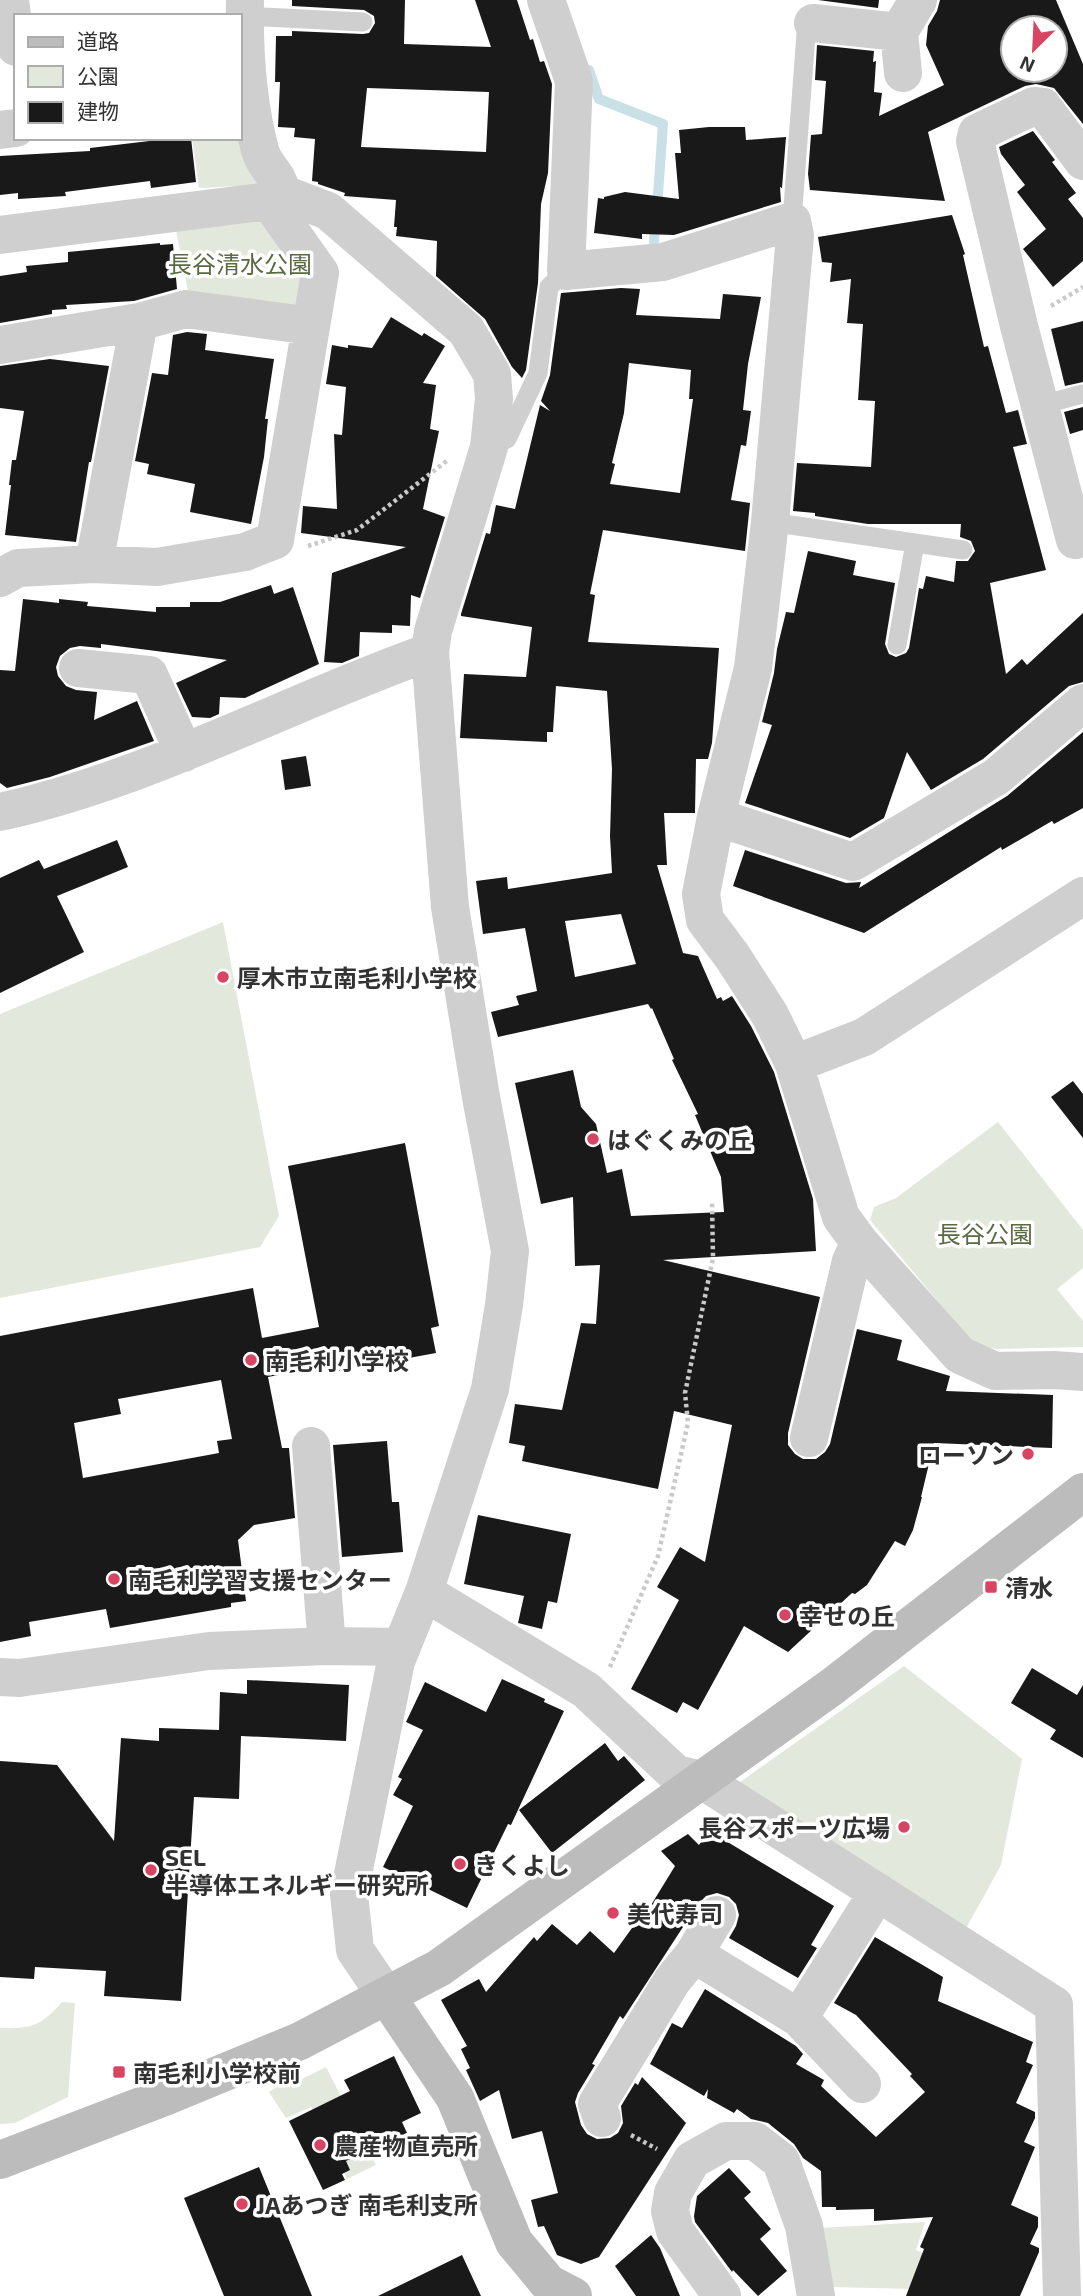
<svg xmlns="http://www.w3.org/2000/svg" width="1083" height="2296" font-family="'Exo 2','Noto Sans JP',sans-serif">
<style>
.green{fill:#e3e8dc}
.lines{fill:none;stroke-linecap:round;stroke-linejoin:round}
.stream{stroke:#cae0e7;stroke-width:10}
.building{fill:#191919;fill-rule:evenodd}
.path{stroke:#c9c9c9;stroke-width:4.5;stroke-dasharray:3.5 3.5;stroke-linecap:butt}
.lane{stroke:#cfcfcf;stroke-width:19}
.street{stroke:#cfcfcf;stroke-width:38}
.secondary{stroke:#bcbcbc;stroke-width:38}
.poi-dot{fill:#d74563;stroke:#fff;stroke-width:2.5}
.labels{text-anchor:middle;dominant-baseline:central;stroke-width:7;stroke-linejoin:round;paint-order:stroke}
.park-label{font-size:24px;fill:#5a6b42;stroke:#fff}
.poi-label{font-size:24px;font-weight:bold;fill:#323232;stroke:#fff;text-anchor:start}
</style>
<rect width="100%" height="100%" fill="#fff"/>
<path class="green" d="M192,138H240L260,185L199,188Z
M260,217L307,277L301,309L190,301L175,225Z
M223,922L279,1216L260,1247L0,1298V1014Z
M998,1122L1083,1230V1268L1057,1289L1083,1321V1347L996,1349L985,1347L970,1340L870,1220L874,1207L896,1198Z
M904,1666L1022,1759L1001,1865L963,1934L740,1782Z
M62,2002L75,2003L68,2097L15,2123L0,2124V2028C31,2029 41,2026 62,2002Z
M326,2067L376,2165L347,2179L311,2107L286,2118L269,2092L294,2077L296,2082Z
M925,2222L916,2250L927,2255L913,2289L830,2287L820,2228Z"/>
<g class="lines">
<path class="stream" d="M589,70L599,99L663,124L657,209
M654,242L655,224"/>
</g>
<path class="building" d="M292,0H405L404,44L491,47L475,0H517L530,40L533,39L540,62L544,61L552,84L548,173L541,204L538,283L526,370L522,378L512,367L485,319L436,276L437,241L396,236L397,227H394L396,200L344,196L345,193L318,184V182L312,181L315,139L294,137L295,128L278,127L280,82H275L276,36H292V31L363,34L369,33L375,23L374,16L364,10L292,6ZM367,88L489,92L486,152L361,147Z
M818,0H879L878,8Z
M940,0H1056L1083,64V124L1054,88L1036,84L1025,86L928,132L945,201L810,190L808,174L811,135L822,134L826,81L815,80L817,45L874,51L873,62L876,61L874,92L882,93L879,116L944,85L926,45L928,26L937,11ZM1013,28H1055V70H1013Z
M709,127H745L746,140L786,137L782,188L780,187L781,202L674,235L642,234V239L594,233L598,198L604,199V197L625,192L679,199L675,153H681L679,130Z
M1033,131L1055,160L1052,162L1076,193L1068,199L1083,218V261L1053,287L1023,249L1046,229L1017,192L1025,185L1001,154L999,147Z
M158,138H191L196,182L151,188L150,181L65,192L66,196L18,199V193L0,195V156L90,151V148L158,140Z
M952,215L965,254L963,255L984,347L988,346L1006,413L1018,410L1027,444L1013,447L1046,570L990,583L1006,674L1022,659L1027,665L1083,613V682L1069,686L983,759L931,790L907,752L884,818L850,838L745,803L772,725L762,722L774,673L777,649L786,612L794,613L808,551L856,561L853,575L895,583L885,644L889,654L896,657L906,653L909,648L919,588L923,589L926,576L954,582L956,561H968L975,551L971,541L960,537L961,524H868L815,516V513L793,511L797,463L871,467L875,401L858,400L863,324L847,323L851,279L830,282L832,263L822,262L818,237Z
M160,243V245L173,244L177,289L134,301L66,305L67,309L52,310V314L0,323V276L27,272L26,266L68,262V252Z
M621,288L640,289L636,315L720,319L723,294L761,297L748,364L743,410L751,411L746,446L741,445L731,500L750,503L745,551L603,530L590,594L595,595L588,642L719,648L712,743L708,759H696L695,813H664L667,865H657L683,953L698,956L717,999L721,997L723,1001L732,996L751,1026L774,1072L813,1199L816,1251L663,1260L820,1297L788,1433V1445L795,1454L803,1459H816L825,1452L830,1444L857,1329L902,1340L897,1360L950,1376L946,1391L1053,1395L1052,1448L934,1443L921,1497H922L913,1530L905,1546L895,1541L867,1585L855,1594L852,1593L788,1652L744,1626L698,1710L683,1702L677,1713L631,1689L679,1600L657,1587L680,1547L705,1562L732,1425L674,1411L658,1489L522,1461L525,1446L509,1443L515,1404L562,1410L581,1323L596,1324L600,1265L575,1266L573,1197L541,1204L515,1083L573,1070L581,1107L596,1124L607,1173L622,1169L631,1216L724,1212L721,1177L695,1115L698,1114L672,1060L674,1059L652,1008L651,1009L648,1004L498,1037L491,1012L519,1005L516,996L537,991L525,928L483,934L476,881L507,877L508,889L612,873L610,836L612,769L607,691L556,686L553,732H547V742L460,738L464,674L526,677L532,627L461,616V614L486,533L490,534L496,505L515,509L540,405L550,411L541,401L550,375L561,293ZM629,363L691,370L689,399H693L680,493L610,484L615,464L612,463L624,413ZM621,914L636,964L575,977L565,921Z
M391,317L422,336L424,333L445,346L423,383L436,385L430,429L439,431L423,509L445,517L420,598L411,595L410,626L392,625V633L360,632L359,656L342,663L324,662L332,573L406,547L301,533L303,506L337,509L334,434L342,435L346,387L326,384L332,345L348,348V345L372,348Z
M1083,321V382L1065,386L1051,329Z
M187,332L207,334L205,350L274,359L265,419H268L264,457L251,524L190,512L195,484L147,474L149,464L135,461L152,373L168,375L173,335Z
M50,359L109,366L91,462H89L76,542L5,535L11,485H9L12,460H16L24,411L0,408V366Z
M1083,407V430L1070,434L1064,412Z
M271,585L274,594L293,587L319,664L245,698L220,697L219,714L210,718L192,717L176,683L227,660L101,644V648L80,646L70,648L60,656L56,667L58,676L66,686L76,690L97,692L94,720L137,701L154,741L50,777L7,788L0,783V670L15,671L23,599L59,603V599L88,602L87,606L156,612V607H190V602H220Z
M1083,732V808L1054,824L1052,821L1002,850L1001,847L864,933L733,886L745,850L846,883L861,882L859,888L1007,796Z
M306,756L311,786L285,790L281,760Z
M117,840L128,867L57,896L84,952L0,993V878L39,860L44,869Z
M1073,1081L1083,1094V1138L1051,1097Z
M405,1143L439,1326L431,1328L436,1353L327,1373L326,1366L268,1377L282,1448H289L295,1518L254,1525L238,1540L246,1601L231,1603V1607L110,1628L106,1609L29,1622L31,1636L0,1642V1336L253,1288L262,1338L319,1327L288,1166ZM221,1380L232,1439L217,1441L219,1453L83,1478L74,1423L121,1414L118,1399Z
M387,1441L392,1502H399L403,1552L342,1557L333,1445Z
M478,1515L571,1534L557,1603L548,1601L542,1629L518,1623L524,1596L464,1584Z
M1032,1668L1077,1695L1083,1685V1758L1050,1739L1056,1730L1011,1703Z
M502,1679L545,1699L544,1702L564,1711L511,1825L508,1824L467,1908L383,1867L413,1806L393,1795L402,1779L398,1777L423,1730L406,1722L425,1682L486,1712Z
M247,1680L349,1685L346,1741L241,1736L239,1799L194,1797L181,2001L104,1996L106,1971L35,1967L34,1979L0,1977V1761L57,1765L114,1841L121,1738L159,1741V1728L219,1730L220,1692L247,1694Z
M605,1743L618,1761L624,1756L645,1780L552,1853L519,1810Z
M688,1834L699,1845L706,1835L719,1842L721,1838L834,1906L811,1945L817,1948L798,1978L729,1938L736,1926L739,1915L736,1904L729,1897L717,1893L706,1896L698,1904L623,2019L620,2016L592,2064L595,2065L578,2093L575,2102L581,2125L587,2134L597,2139L610,2138L618,2133L623,2123L621,2106L635,2083L638,2085L642,2077L686,2123L599,2257L581,2264L557,2255L544,2226L538,2227L531,2200L558,2193L542,2131L512,2139L499,2090L480,2101L466,2070L470,2068L461,2049L467,2046L441,2000L479,1979L486,1992L534,1937L537,1941L552,1924L577,1945L590,1931L614,1953L637,1921L640,1923L675,1866L661,1851Z
M875,1937L943,1977L938,2001L1033,2042L1026,2062L1033,2065L1016,2103L1035,2112V2118L1024,2142L1035,2147L1011,2205L1038,2217V2227L1030,2244L1039,2248V2252L1020,2296H906L924,2249L920,2247L933,2217L874,2221V2209L836,2210V2207H822L821,2171L803,2158L794,2144L768,2123L751,2119L737,2109L734,2113L707,2098L708,2089L704,2096L650,2064L672,2023L682,2028L705,1989L796,2046L803,2054L796,2064L824,2080L821,2086L876,2137L925,2092L910,2076L912,2074L856,2015L834,2003Z
M394,2056L421,2113L402,2122L407,2133L346,2161L350,2170L342,2174L345,2180L323,2190L289,2121L350,2091L344,2080Z
M259,2167L312,2296H224L184,2198Z
M729,2168L751,2192L744,2198L771,2229L760,2239L787,2271L758,2296L733,2270L732,2272L695,2222L694,2216L697,2196Z
M651,2235L660,2248L680,2296H636L615,2266Z
M462,2255L481,2296H378Z"/>
<g class="lines">
<path class="path" d="M1051,306L1083,287
M308,546L357,530L448,460
M610,1667L658,1556L688,1423L685,1393L713,1258L712,1201
M631,2135L657,2149"/>
<path class="lane" d="M245,16L363,22
M792,221L806,34L809,23H813
M1041,405L1083,394
M490,447L507,439L538,373L549,287L566,271
M770,522L963,550
M897,645L915,543"/>
<path class="street" d="M10,0L16,47
M245,0C244,51 247,101 260,150C264,167 280,175 281,193L328,211L466,330L492,374L494,399L489,447L433,631L430,652L450,907L481,1097L510,1251L504,1305L490,1389L424,1592L396,1661L349,1894L355,1950L387,1997
M546,0L574,81L566,271L663,262L792,221L795,236L770,522L753,668L716,817L701,894L705,920L732,956L770,1015L794,1064L841,1217L860,1243L960,1355L995,1371L1054,1370L1083,1372
M813,23L899,32
M903,73L899,32L918,0
M0,130L16,128
M0,235L269,201L281,193
M0,345L139,322
M1075,540L1019,326L975,141L977,133L1034,106L1043,107L1083,161
M94,564L157,567L245,552L275,540L320,273L269,201
M0,578L18,568L94,564L139,322L186,309L311,326
M78,668L149,675L184,753
M0,812C150,779 286,703 430,652
M716,817L853,862L996,777L1083,703
M794,1064L864,1037L1083,896
M809,1438L851,1261L860,1243
M311,1446L327,1646
M424,1592L586,1690L676,1774L702,1780L1054,2005L1062,2296
M0,1677L19,1678L209,1651L327,1646L402,1647
M694,1954L799,2018L862,2084
M799,2018L878,1892
M602,2118L597,2104L672,1981L694,1954L717,1915
M722,2296L675,2231L670,2211L673,2193L692,2160L726,2141H755L781,2161L804,2226L816,2296"/>
<path class="secondary" d="M387,1997L455,2098L514,2242L548,2283L573,2296
M0,2160L167,2096L300,2041L439,1968L833,1686L1083,1492"/>
</g>
<g class="poi-dot">
<circle cx="223" cy="977" r="7"/>
<circle cx="593" cy="1139" r="7"/>
<circle cx="251" cy="1360" r="7"/>
<circle cx="1028" cy="1454" r="7"/>
<circle cx="114" cy="1579" r="7"/>
<rect x="984" y="1580" width="14" height="14" rx="3.5"/>
<circle cx="785" cy="1615" r="7"/>
<circle cx="904" cy="1827" r="7"/>
<circle cx="460" cy="1864" r="7"/>
<circle cx="151" cy="1870" r="7"/>
<circle cx="613" cy="1913" r="7"/>
<rect x="112" y="2065" width="14" height="14" rx="3.5"/>
<circle cx="320" cy="2145" r="7"/>
<circle cx="242" cy="2204" r="7"/>
</g>
<g class="labels">
<g class="park-label">
<text x="240" y="263">長谷清水公園</text>
<text x="985" y="1233">長谷公園</text>
</g>
<g class="poi-label">
<text x="237" y="977">厚木市立南毛利小学校</text>
<text x="607" y="1139">はぐくみの丘</text>
<text x="265" y="1360">南毛利小学校</text>
<text x="1014" y="1454" text-anchor="end">ローソン</text>
<text x="128" y="1579">南毛利学習支援センター</text>
<text x="1005" y="1587">清水</text>
<text x="799" y="1615">幸せの丘</text>
<text x="890" y="1827" text-anchor="end">長谷スポーツ広場</text>
<text x="165" y="1856">SEL<tspan x="165" dy="28">半導体エネルギー研究所</tspan></text>
<text x="474" y="1864">きくよし</text>
<text x="627" y="1913">美代寿司</text>
<text x="133" y="2072">南毛利小学校前</text>
<text x="334" y="2145">農産物直売所</text>
<text x="256" y="2204">JAあつぎ 南毛利支所</text>
</g>
</g>
<rect x="14" y="14" width="228" height="126" fill="#ffffff" stroke="#adadad" stroke-width="2"/>
<rect x="28" y="37" width="35" height="10" fill="#bcbcbc" stroke="#adadad" stroke-width="2"/>
<text x="77" y="49" font-size="21" fill="#323232">道路</text>
<rect x="28" y="66" width="35" height="21" fill="#e3e8dc" stroke="#adadad" stroke-width="2"/>
<text x="77" y="84" font-size="21" fill="#323232">公園</text>
<rect x="28" y="102" width="35" height="21" fill="#191919" stroke="#adadad" stroke-width="2"/>
<text x="77" y="119" font-size="21" fill="#323232">建物</text>
<g transform="translate(1034 49) rotate(204)"><circle r="33" fill="#ffffff" stroke="#adadad" stroke-width="2"/>
<path d="M0-5L12 26L0 18L-12 26Z" fill="#d74563"/>
<text y="-10" font-size="19" font-weight="bold" text-anchor="middle" fill="#323232">N</text>
</g>
</svg>
